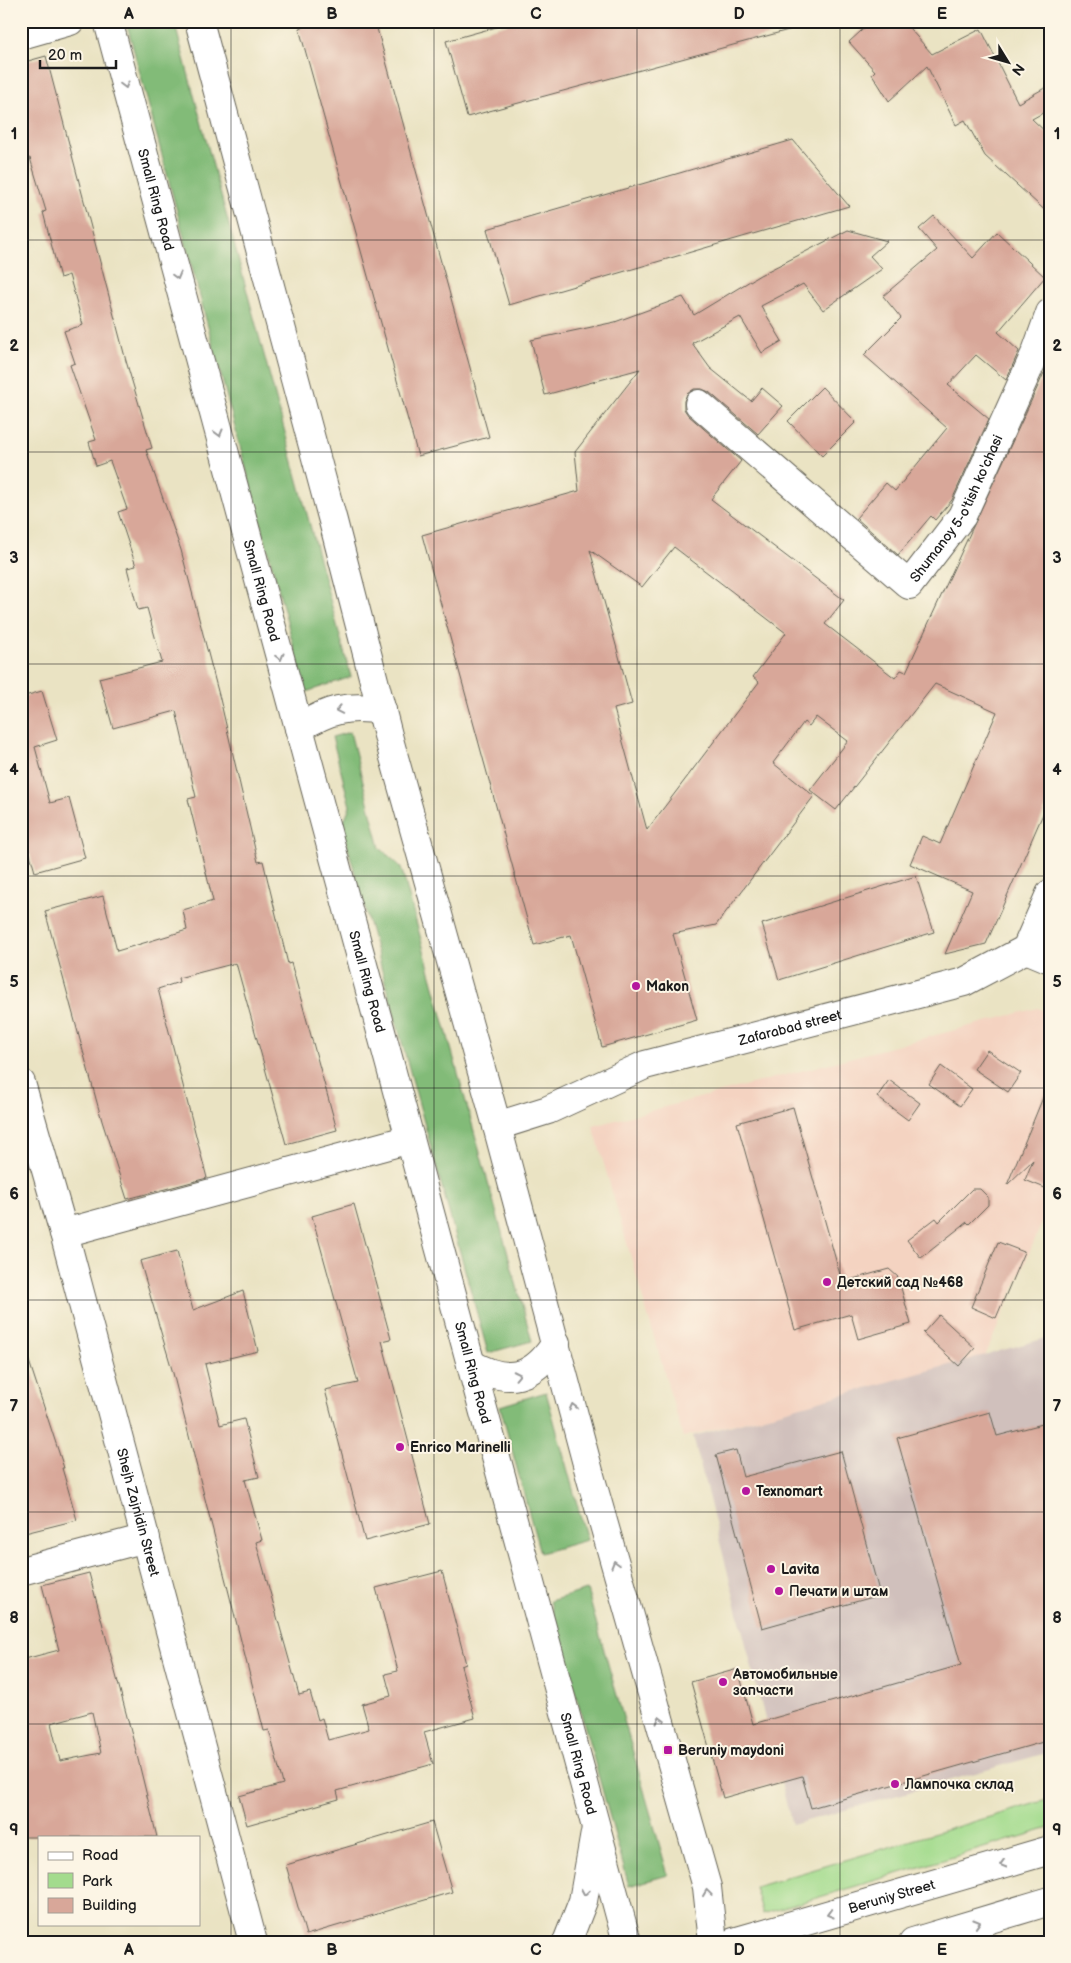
<svg xmlns="http://www.w3.org/2000/svg" width="1071" height="1963" font-family="'Balsamiq Sans',sans-serif">
<style>
.built{fill:#f4d3c1}
.industrial{fill:#d0c0bc}
.green{fill:#a3db8d;stroke:#607c54}
.forest{fill:#82bb78;stroke:#4f6c4a}
.building{fill:#d8a799;fill-rule:evenodd}
.lines{fill:none;stroke-linecap:round;stroke-linejoin:round}
.minor-casing{stroke:#646256;stroke-width:30}
.tertiary-casing{stroke:#646256;stroke-width:30}
.primary-casing{stroke:#646256;stroke-width:30}
.trunk-casing{stroke:#646256;stroke-width:30}
.minor{stroke:#fff;stroke-width:28}
.tertiary{stroke:#fff;stroke-width:28}
.primary{stroke:#fff;stroke-width:28}
.trunk{stroke:#fff;stroke-width:28}
.oneway{stroke:#999}
.grid{fill:none;stroke:#1c1c1c;stroke-width:1;stroke-opacity:0.55}
.poi-dot{fill:#b5179e;stroke:#fcf5e5;stroke-width:2}
.labels{text-anchor:middle;dominant-baseline:central;stroke-width:4;stroke-linejoin:round;paint-order:stroke}
.street-label{font-size:14px;fill:#1c1c1c;stroke:#fcf5e5}
.poi-label{font-size:14px;font-weight:bold;fill:#1c1c1c;stroke:#fcf5e5;text-anchor:start}
.neatline{fill:none;stroke:#1c1c1c;stroke-width:2}
.grid-label{font-size:16px;text-anchor:middle;font-weight:bold;fill:#1c1c1c}
</style>
<rect width="100%" height="100%" fill="#fcf5e5"/>
<filter id="ink" filterUnits="userSpaceOnUse"><feTurbulence type="fractalNoise" baseFrequency=".02" numOctaves="2"/><feDisplacementMap in="SourceGraphic" scale="10" xChannelSelector="R" yChannelSelector="G"/><feConvolveMatrix kernelMatrix="1 2 1 2 8 2 1 2 1" color-interpolation-filters="sRGB"/></filter>
<filter id="wash" filterUnits="userSpaceOnUse"><feTurbulence type="fractalNoise" baseFrequency=".0096" numOctaves="4" result="noise"/><feDisplacementMap in="SourceGraphic" scale="20" xChannelSelector="R" yChannelSelector="G"/><feGaussianBlur stdDeviation="1.12" result="paint"/><feColorMatrix in="noise" values="0 0 0 0 0 0 0 0 0 0 0 0 0 0 0 0 0 1.4 0 .05"/><feComposite in="paint" operator="in"/></filter>
<g filter="url(#wash)">
<rect width="100%" height="100%" fill="#eae3c3"/>
<path class="built" d="M1038,1008L1050,1014V1204L983,1361L683,1437L593,1126Z"/>
<path class="industrial" d="M1050,1337V1752L792,1825L693,1436Z"/>
<path class="green" d="M1050,1799V1828L763,1914L755,1887Z"/>
<path class="forest" d="M126,21H174L351,677L306,692Z
M350,732L380,848L401,867L532,1341L488,1353L342,826L350,806L332,737Z
M546,1392L587,1540L540,1553L500,1406Z
M587,1590L668,1875L629,1886L550,1601Z"/>
<g id="blocks">
<path class="building" d="M323,21H375L489,437L418,456L299,28Z
M518,21H795L796,28L467,117L446,41Z
M872,21H903L932,54L981,29L1018,103L1050,85V109L1032,119L1050,136V215L985,156L965,120L956,125L927,66L889,101L872,74L875,71L849,42Z
M46,56L126,361L152,448L146,450L181,550L220,699L258,862L263,861L288,964L291,963L337,1130L286,1144L236,963L178,978L179,982L158,989L207,1178L127,1199L102,1121L45,911L103,896L117,951L187,930L183,910L213,901L188,799L196,797L176,711L113,728L99,678L162,662L147,608L138,610L127,568L136,566L118,512L127,509L110,461L96,466L89,442L96,440L70,365L75,363L64,331L83,325L69,275L60,278L43,212L46,211L30,158L21,161V63Z
M793,140L849,206L509,305L487,229Z
M934,216L973,258L997,232L1045,277L998,332L1019,351L1006,380L976,355L948,385L989,419L952,500L935,520L931,516L898,555L856,518L886,483L895,491L947,428L864,355L901,318L883,296L937,250L919,229Z
M848,230L887,241L870,256L882,269L823,310L803,284L761,306L782,341L762,353L740,317L692,343L710,368L751,401L762,388L783,406L758,434L709,392L702,389H694L687,394L684,401V409L688,415L741,461L711,499L844,600L825,624L895,678L901,670L906,672L1044,373L1050,378V798L986,944L945,954L972,891L910,864L922,836L940,844L997,712L935,684L836,810L810,790L848,741L816,717L809,726L804,722L773,763L814,796L716,925L673,934L697,1020L602,1047L571,935L534,945L422,535L579,491L575,452L640,369L545,395L531,340L615,322L683,297L694,315L760,275ZM674,547L786,633L753,677L759,682L647,830L614,709L632,704L590,550L642,587Z
M822,387L856,422L822,456L788,421Z
M42,691L57,740L35,747L50,803L69,798L85,858L35,872L21,822V697Z
M916,876L934,932L779,980L762,924Z
M987,1050L1021,1073L1008,1092L974,1069Z
M941,1066L972,1089L960,1106L929,1084Z
M889,1080L920,1103L908,1120L877,1097Z
M1049,1083L1050,1190L1025,1180L1033,1160L1007,1185Z
M793,1107L842,1282L889,1269L898,1277L911,1324L858,1339L851,1314L795,1330L737,1123Z
M972,1189H980L988,1197V1205L969,1224L967,1222L921,1258L907,1240L936,1218L939,1222Z
M354,1204L391,1339L382,1341L430,1524L365,1541L325,1390L358,1383L312,1216Z
M998,1242L1024,1252L996,1318L971,1307Z
M177,1251L193,1310L243,1291L258,1351L205,1364L220,1425L244,1419L259,1477L245,1480L262,1540L256,1542L299,1695L310,1692L318,1720L322,1718L328,1740L369,1729L362,1704L391,1696L385,1674L398,1671L376,1588L442,1571L466,1664L461,1666L475,1718L424,1732L433,1764L337,1791L339,1799L247,1825L239,1796L283,1784L269,1730L264,1731L173,1373L140,1261Z
M939,1315L975,1348L959,1366L923,1333Z
M25,1349L64,1468H62L77,1520L21,1534V1350Z
M990,1412L997,1436L1050,1422V1740L811,1808L802,1776L723,1798L691,1682L738,1669L753,1724L961,1665L897,1438Z
M736,1450L743,1477L841,1451L880,1595L762,1628L716,1455Z
M89,1573L135,1747L157,1837H21V1660L59,1650L42,1585ZM92,1712L101,1753L60,1761L51,1723Z
M432,1822L452,1892L306,1935L286,1865Z"/>
</g>
</g>
<g filter="url(#ink)">
<use href="#blocks" fill-opacity="0" stroke="#646256" stroke-width="1"/>
<g class="lines">
<g class="minor-casing">
<g id="minor">
<path d="M21,35L70,21"/>
<path id="s1" d="M699,404L909,585L962,516L1036,352L1050,313"/>
<path d="M1026,949L1050,959"/>
<path id="s2" d="M21,1083L64,1233L253,1942"/>
<path d="M64,1233L410,1139"/>
<path d="M21,1571L146,1538"/>
</g>
</g>
<g class="tertiary-casing">
<g id="tertiary">
<path id="s3" d="M497,1126L548,1110L645,1065L964,982L1026,949L1050,894"/>
</g>
</g>
<g class="primary-casing">
<g id="primary">
<path id="s4" d="M734,1942L1050,1850"/>
<path d="M913,1942L1050,1901"/>
</g>
</g>
<g class="trunk-casing">
<g id="trunk">
<path id="s5" d="M108,21L627,1942"/>
<path d="M199,21L333,521L390,743L497,1126L591,1479L707,1887L713,1942"/>
<path d="M299,728C329,709 347,705 382,710"/>
<path d="M471,1364C508,1385 533,1379 556,1343"/>
<path d="M567,1942L583,1901L595,1833"/>
</g>
</g>
<use href="#minor" class="minor"/>
<use href="#tertiary" class="tertiary"/>
<use href="#primary" class="primary"/>
<use href="#trunk" class="trunk"/>
</g>
<defs><path id="oneway-chevron" d="M-2-3.5L2.5 0L-2 3.5" fill="none" stroke-width="1.6" stroke-linecap="round" stroke-linejoin="round" transform="scale(1.25)"/></defs>
<g class="oneway">
<use href="#oneway-chevron" transform="translate(125 85) rotate(75)"/>
<use href="#oneway-chevron" transform="translate(177 276) rotate(75)"/>
<use href="#oneway-chevron" transform="translate(219 433) rotate(75)"/>
<use href="#oneway-chevron" transform="translate(280 657) rotate(75)"/>
<use href="#oneway-chevron" transform="translate(339 710) rotate(169)"/>
<use href="#oneway-chevron" transform="translate(517 1375) rotate(-12)"/>
<use href="#oneway-chevron" transform="translate(573 1407) rotate(-104)"/>
<use href="#oneway-chevron" transform="translate(615 1564) rotate(-106)"/>
<use href="#oneway-chevron" transform="translate(660 1720) rotate(-106)"/>
<use href="#oneway-chevron" transform="translate(1003 1864) rotate(164)"/>
<use href="#oneway-chevron" transform="translate(585 1892) rotate(100)"/>
<use href="#oneway-chevron" transform="translate(707 1893) rotate(-98)"/>
<use href="#oneway-chevron" transform="translate(830 1914) rotate(164)"/>
<use href="#oneway-chevron" transform="translate(977 1923) rotate(-17)"/>
</g>
</g>
<path class="grid" d="M231,21V1942M434,21V1942M637,21V1942M840,21V1942M21,240H1050M21,452H1050M21,664H1050M21,876H1050M21,1088H1050M21,1300H1050M21,1512H1050M21,1724H1050"/>
<g class="poi-dot">
<circle cx="636" cy="986" r="5"/>
<circle cx="827" cy="1282" r="5"/>
<circle cx="400" cy="1447" r="5"/>
<circle cx="746" cy="1491" r="5"/>
<circle cx="771" cy="1569" r="5"/>
<circle cx="779" cy="1591" r="5"/>
<circle cx="723" cy="1682" r="5"/>
<rect x="663" y="1745" width="10" height="10" rx="2.5"/>
<circle cx="895" cy="1784" r="5"/>
</g>
<g class="labels">
<g class="street-label">
<text stroke="none"><textPath href="#s5" startOffset="185">Small Ring Road</textPath></text>
<text stroke="none"><textPath href="#s1" startOffset="368">Shumanoy 5-o'tish ko'chasi</textPath></text>
<text stroke="none"><textPath href="#s5" startOffset="590">Small Ring Road</textPath></text>
<text stroke="none"><textPath href="#s5" startOffset="995">Small Ring Road</textPath></text>
<text stroke="none"><textPath href="#s3" startOffset="310">Zafarabad street</textPath></text>
<text stroke="none"><textPath href="#s5" startOffset="1400">Small Ring Road</textPath></text>
<text stroke="none"><textPath href="#s2" startOffset="445">Shejh Zajnidin Street</textPath></text>
<text stroke="none"><textPath href="#s5" startOffset="1805">Small Ring Road</textPath></text>
<text stroke="none"><textPath href="#s4" startOffset="164">Beruniy Street</textPath></text>
</g>
<g class="poi-label">
<text x="646" y="986">Makon</text>
<text x="837" y="1282">Детский сад №468</text>
<text x="410" y="1447">Enrico Marinelli</text>
<text x="756" y="1491">Texnomart</text>
<text x="781" y="1569">Lavita</text>
<text x="789" y="1591">Печати и штам</text>
<text x="733" y="1674">Автомобильные<tspan x="733" dy="16">запчасти</tspan></text>
<text x="678" y="1750">Beruniy maydoni</text>
<text x="905" y="1784">Лампочка склад</text>
</g>
</g>
<rect width="1071" height="1963" fill="none" stroke="#fcf5e5" stroke-width="55"/>
<rect x="38" y="1836" width="162" height="90" fill="#fcf5e5" stroke="#a29e95"/>
<rect x="48" y="1852" width="25" height="8" fill="#ffffff" stroke="#a29e95"/>
<text x="82" y="1860" font-size="15" fill="#1c1c1c">Road</text>
<rect x="48" y="1873" width="25" height="15" fill="#a3db8d" stroke="#a29e95"/>
<text x="82" y="1886" font-size="15" fill="#1c1c1c">Park</text>
<rect x="48" y="1898" width="25" height="15" fill="#d8a799" stroke="#a29e95"/>
<text x="82" y="1910" font-size="15" fill="#1c1c1c">Building</text>
<g transform="translate(1008 62) rotate(127)" stroke="#fcf5e5" stroke-width="4" paint-order="stroke">
<path d="M0-4L9 19L0 12L-9 19Z" fill="#1c1c1c"/>
<text y="-8" font-size="14" font-weight="bold" text-anchor="middle" fill="#1c1c1c">N</text>
</g>
<path d="M40 60v8h76v-8" fill="none" stroke="#1c1c1c" stroke-width="2.5"/>
<text x="48" y="60" font-size="15" fill="#1c1c1c" stroke="#fcf5e5" stroke-width="4" paint-order="stroke">20 m</text>
<rect x="28" y="28" width="1016" height="1908" class="neatline"/>
<g class="grid-label">
<text x="129" y="19">A</text>
<text x="332" y="19">B</text>
<text x="536" y="19">C</text>
<text x="739" y="19">D</text>
<text x="942" y="19">E</text>
<text x="14" y="139">1</text>
<text x="1057" y="139">1</text>
<text x="14" y="351">2</text>
<text x="1057" y="351">2</text>
<text x="14" y="563">3</text>
<text x="1057" y="563">3</text>
<text x="14" y="775">4</text>
<text x="1057" y="775">4</text>
<text x="14" y="987">5</text>
<text x="1057" y="987">5</text>
<text x="14" y="1199">6</text>
<text x="1057" y="1199">6</text>
<text x="14" y="1411">7</text>
<text x="1057" y="1411">7</text>
<text x="14" y="1623">8</text>
<text x="1057" y="1623">8</text>
<text x="14" y="1835">9</text>
<text x="1057" y="1835">9</text>
<text x="129" y="1955">A</text>
<text x="332" y="1955">B</text>
<text x="536" y="1955">C</text>
<text x="739" y="1955">D</text>
<text x="942" y="1955">E</text>
</g>
</svg>
